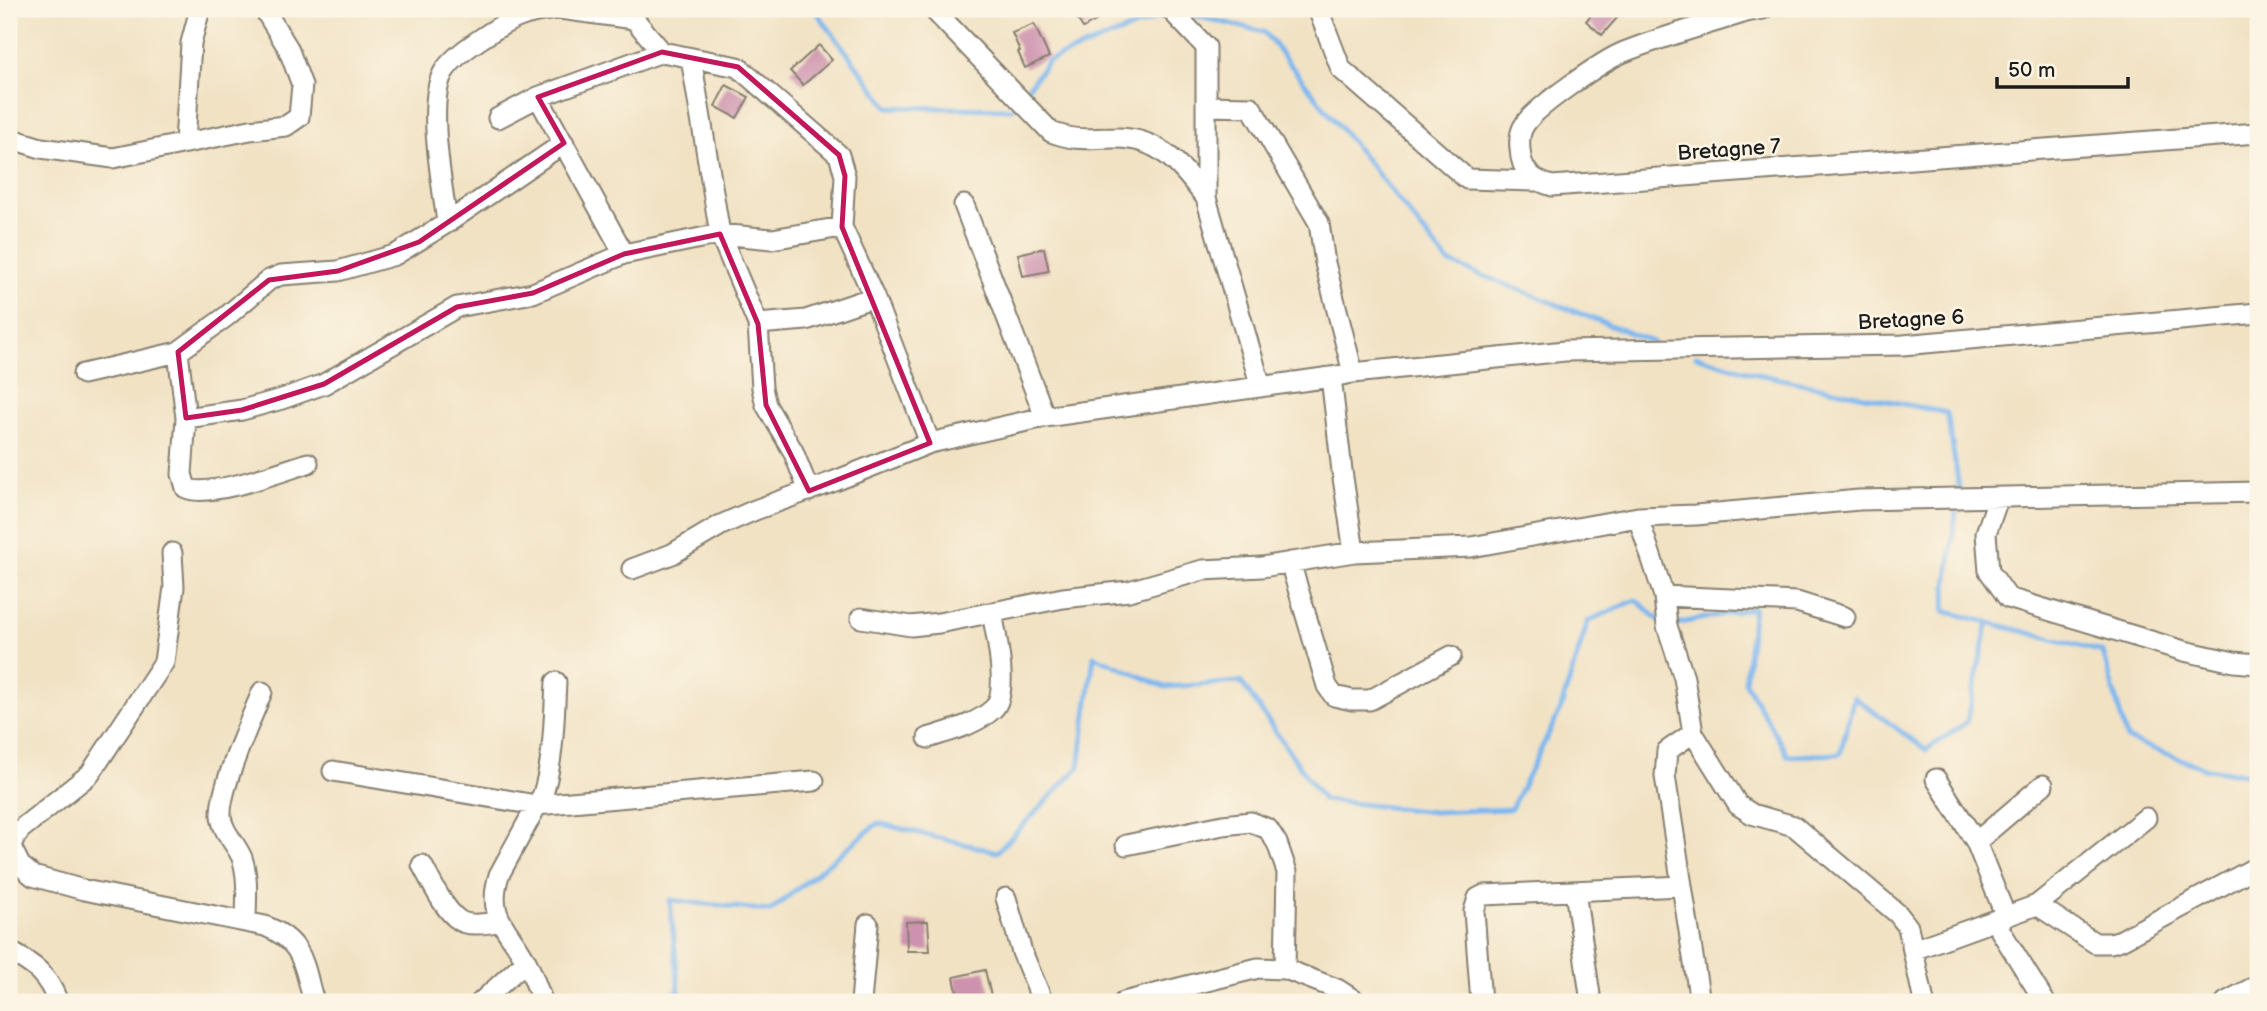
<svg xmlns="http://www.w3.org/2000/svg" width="2267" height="1011" font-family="'Balsamiq Sans',sans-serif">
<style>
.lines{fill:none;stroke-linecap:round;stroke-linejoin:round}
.stream{stroke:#7eb8ef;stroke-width:5}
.building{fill:#cd92ae}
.minor-casing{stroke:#867f70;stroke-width:23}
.minor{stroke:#fff;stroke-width:19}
.marked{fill:none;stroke:#c2185b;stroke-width:5;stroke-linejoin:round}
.labels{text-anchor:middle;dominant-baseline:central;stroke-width:5;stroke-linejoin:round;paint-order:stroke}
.street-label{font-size:21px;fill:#1c1c1c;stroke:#fcf5e5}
</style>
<rect width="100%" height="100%" fill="#fcf5e5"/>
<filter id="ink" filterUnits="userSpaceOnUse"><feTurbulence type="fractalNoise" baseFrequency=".0143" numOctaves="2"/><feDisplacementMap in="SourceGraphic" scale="14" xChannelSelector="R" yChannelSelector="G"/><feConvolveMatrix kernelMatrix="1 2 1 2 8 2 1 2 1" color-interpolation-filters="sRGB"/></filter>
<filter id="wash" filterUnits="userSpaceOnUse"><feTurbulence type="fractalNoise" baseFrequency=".00686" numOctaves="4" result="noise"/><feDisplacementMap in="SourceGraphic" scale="28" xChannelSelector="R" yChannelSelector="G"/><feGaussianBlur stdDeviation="1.57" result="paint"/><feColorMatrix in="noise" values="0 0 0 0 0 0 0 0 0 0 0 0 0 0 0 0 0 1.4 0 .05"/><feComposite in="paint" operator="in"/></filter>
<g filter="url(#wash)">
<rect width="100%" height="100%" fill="#f1e2c4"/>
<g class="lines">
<path class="stream" d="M814,9L888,107L1012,109L1048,61L1167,14
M1183,13L1264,32L1448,262L1653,342
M1696,356L1752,373L1947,413L1959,487L1944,611L2103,652L2127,739L2207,769L2258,776
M1671,625L1754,608L1745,682L1788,756L1840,754L1854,697L1926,750L1967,722L1988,622
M637,1002L679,992L670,900L770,911L878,823L997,852L1079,767L1094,656L1165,687L1241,682L1323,800L1433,812L1511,809L1560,711L1588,621L1636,600L1659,620"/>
</g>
<g id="blocks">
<path class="building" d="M1071,9H1095L1101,18L1083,28Z
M1596,9H1607L1617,18L1602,35L1586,21Z
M1034,24L1049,57L1025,68L1018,52L1020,51L1012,33Z
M819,45L832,60L803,85L790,71Z
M726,85L749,97L737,118L715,106Z
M1044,248L1049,271L1023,276L1018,254Z
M928,921L930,951H907L906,922Z
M985,970L991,996L959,1002L954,977Z"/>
</g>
</g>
<g filter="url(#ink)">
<use href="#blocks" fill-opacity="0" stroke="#867f70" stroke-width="2"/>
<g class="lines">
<g class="minor-casing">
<path id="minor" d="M560,9L634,19
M633,9L634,19L662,52
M933,9L1051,132C1078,142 1088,138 1115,138C1160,137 1181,166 1206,198
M1170,9L1206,47V198L1261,387
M1318,9L1341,69L1467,179L1535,181
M1763,9L1746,12C1706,25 1664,36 1624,52C1604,60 1537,106 1525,124C1520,131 1519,140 1520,149C1521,171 1532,180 1552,186L2258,133
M691,58L720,234L758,324L762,388L766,405L793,451L809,491
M538,97L624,254
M1206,106L1251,107L1319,223L1325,263L1353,373
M498,118L538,97L662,52L738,67L839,155L845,176L842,227
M9,138L41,148L113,158L250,130L286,126L299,117L302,85L288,48L264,9
M185,143L191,43L200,9
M964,205L1045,417
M447,223C443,187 426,104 443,73C450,60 467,48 479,40C508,20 523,12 558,9
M758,324L806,320L874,297
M178,352L186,418L182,474L186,488C209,499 282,471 308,463
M83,374L178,352L227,316L269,280L281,275L338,271L395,255L447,223L564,143
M1331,377L1353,373L1565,351L1903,345L2258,313
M186,418L242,410L282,399L324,384L457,307L533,293L624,254L720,234L772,239L842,227L874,297L930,443L1045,417L1331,377L1342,471L1354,552
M1998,499L1986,533L1989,571L2008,598L2184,651L2234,662L2258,664
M1638,517L1664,596L1667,626L1684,678L1693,733L1738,805L1752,814L1794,826L1898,914L1908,927L1924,1002
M172,553L174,587L164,662L90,774L21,829L13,840L12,849L20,865L33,876L84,890L265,926C305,942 303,965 314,1002
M1290,562L1327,686L1334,696L1352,700H1370L1451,656
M632,569L672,554L721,525L755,510L835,481L930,443
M1664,596L1797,602L1845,617
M861,618L911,626L939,623L1063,598L1129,591L1203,570L1262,567L1354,552L1471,547L1638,517L1696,515L1859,500L2258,492
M1693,733L1667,751L1665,776L1700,1002
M928,738C949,731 976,725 993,709C1010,694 996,634 992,613
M333,771L536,805L814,781
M1936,779L1976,842L2006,917
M1976,842L2043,785
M1126,845L1223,825L1251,822L1268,829L1277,843L1287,872L1285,969
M422,865C431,881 447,918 465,923C476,926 488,923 499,922
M1575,891L1591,1002
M1006,898L1022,952L1043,1002
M2037,905L2095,943H2111L2121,940L2258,866
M246,922C246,901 249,878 242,858C236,843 222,832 221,815C220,788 251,719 262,692
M1995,922L2045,1002
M1913,950L2037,905L2146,818
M9,951C35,965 47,974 58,1002
M481,1002L526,961
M543,1002C537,989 533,974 526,961C508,927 486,918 499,875L543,794C554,758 554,719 556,682
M861,1002L868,924
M1124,1002L1258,968L1285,969L1337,989L1357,1002
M1481,1002L1474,911L1478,898L1484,895L1682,886
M2226,1002L2258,985"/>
</g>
<use href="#minor" class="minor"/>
</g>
</g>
<path class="marked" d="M662,52L738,67L839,155L845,176L842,227L930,443L809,491L766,405L758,324L720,234L624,254L533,293L457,307L324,384L242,410L186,418L178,352L269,280L338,271L419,242L564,143L538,97Z"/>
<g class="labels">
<g class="street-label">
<text transform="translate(1729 150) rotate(-4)">Bretagne 7</text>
<text transform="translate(1911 320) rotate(-3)">Bretagne 6</text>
</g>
</g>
<rect width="2267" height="1011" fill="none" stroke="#fcf5e5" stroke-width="35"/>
<path d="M1997 77v10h131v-10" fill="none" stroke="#1c1c1c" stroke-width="3.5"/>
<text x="2008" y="77" font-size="21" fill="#1c1c1c" stroke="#fcf5e5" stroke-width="5" paint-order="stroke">50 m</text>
</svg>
